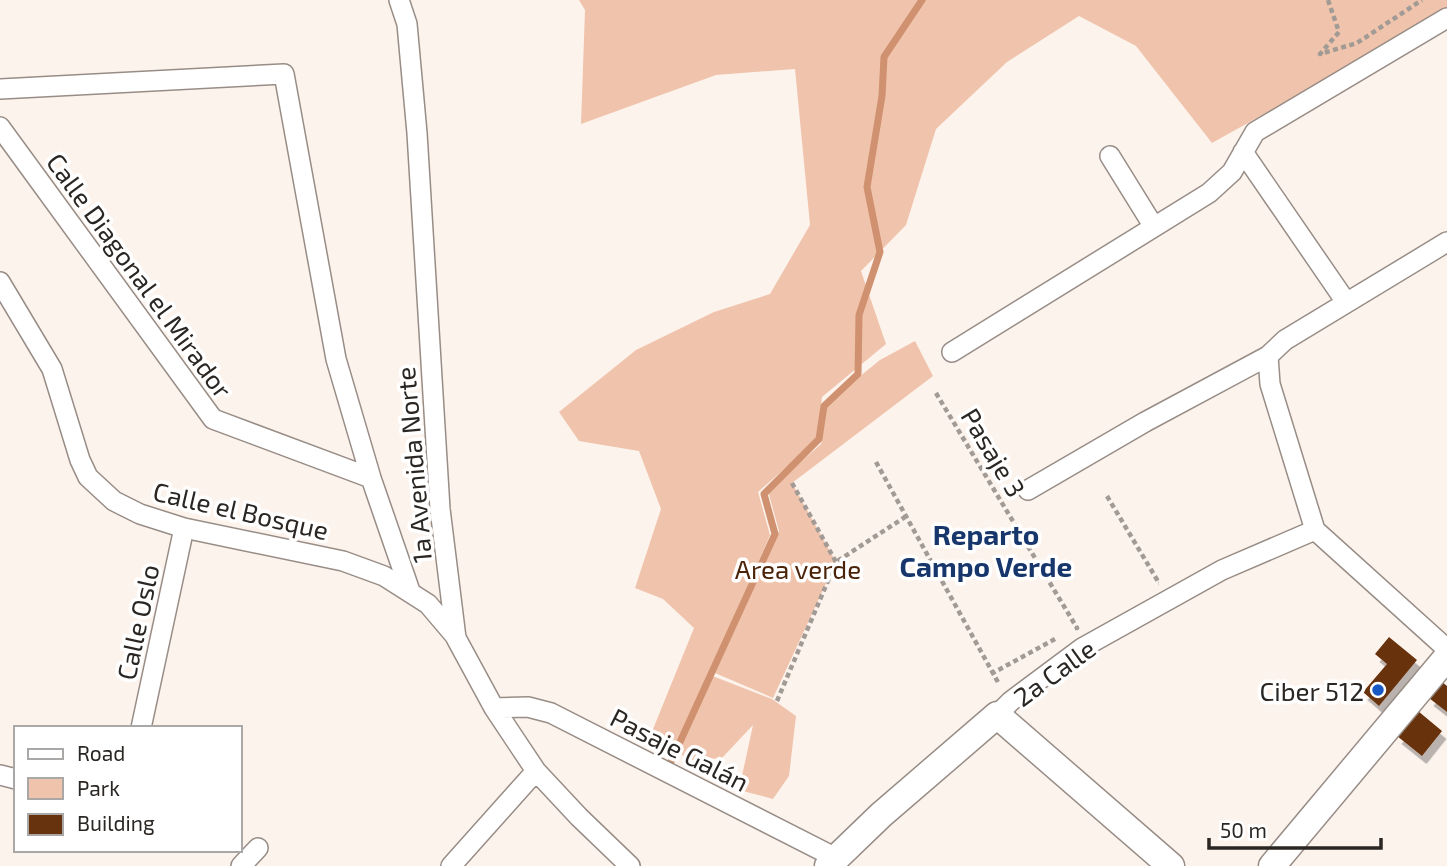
<svg xmlns="http://www.w3.org/2000/svg" width="1447" height="866" font-family="'Exo 2',sans-serif">
<style>
.green{fill:#f0c4ac}
.lines{fill:none;stroke-linecap:round;stroke-linejoin:round}
.stream{stroke:#cf916f;stroke-width:7}
.building{fill:#67330f;filter:url(#shadow)}
.street-casing{stroke:#988d86;stroke-width:22}
.secondary-casing{stroke:#988d86;stroke-width:29}
.path{stroke:#a19a95;stroke-width:4.5;stroke-dasharray:5 3.5;stroke-linecap:butt}
.street{stroke:#fff;stroke-width:19}
.secondary{stroke:#fff;stroke-width:26}
.poi-dot{fill:#1659c4;stroke:#fff;stroke-width:2.5}
.labels{text-anchor:middle;dominant-baseline:central;stroke-width:7;stroke-linejoin:round;paint-order:stroke}
.street-label{font-size:26px;fill:#2a2623;stroke:#fff}
.park-label{font-size:26px;fill:#4b2308;stroke:#fff}
.poi-label{font-size:26px;fill:#2a2623;stroke:#fff;text-anchor:end}
.neighbourhood-label{font-size:28px;font-weight:bold;fill:#17366b;stroke:#fff}
</style>
<defs>
<filter id="shadow"><feDropShadow dx="4.5" dy="8" stdDeviation="0" flood-color="#0004"/></filter>
</defs>
<rect width="100%" height="100%" fill="#fdf3ed"/>
<path class="green" d="M579,0H1447V21L1355,63L1212,143L1136,46L1079,16L1007,62L936,129L906,225L861,271L886,344L822,397L817,440L758,492L770,535L710,675L772,699L796,716L789,776L773,799L739,790L753,725L722,758L692,760L649,739L694,628L663,599L635,588L661,509L639,451L579,441L559,412L636,350L714,312L770,294L810,225L795,69L716,75L581,124L585,10Z
M915,341L933,376L792,483L836,562L773,698L715,673L779,531L768,491L821,444L828,402L880,360Z"/>
<g class="lines">
<path class="stream" d="M669,766L775,534L764,494L819,439L824,406L858,374L859,315L880,252L867,187L882,96L884,57L922,0"/>
</g>
<path class="building" d="M1389,637L1417,660L1379,706L1363,692L1387,664L1375,654Z
M1442,682L1447,686V712L1429,698Z
M1418,711L1442,731L1422,756L1397,736Z"/>
<g class="lines">
<g class="street-casing">
<path id="street" d="M399,0L407,24L417,133L440,509L456,638L494,708L536,771L579,817L630,866
M0,89L284,74L336,359L371,478L410,591
M0,127L213,419L371,478
M1243,152L1346,302
M1110,156L1154,227
M0,282L52,369L80,460L88,477L114,501L140,514L184,528L343,561L384,576L428,604L456,637
M952,352L1209,193L1232,172L1255,132L1447,18
M1268,356L1270,384L1315,530
M1028,490L1145,422L1268,356L1285,340L1447,242
M1315,530L1447,649
M494,708L528,707L551,713L836,858
M997,715L1011,701L1082,648L1222,570L1315,530
M141,728L184,528
M0,775L16,779
M241,866L258,848
M451,866L536,771"/>
</g>
<g class="secondary-casing">
<path id="secondary" d="M828,866L881,815L997,715L1171,866
M1272,866L1447,657"/>
</g>
<path class="path" d="M1328,0L1339,32L1320,54L1357,43L1422,0
M936,393L1077,628H1075
M876,462L999,684
M792,483L836,562
M1107,496L1159,583H1158
M991,674L1055,639
M777,701L836,562L905,517"/>
<use href="#street" class="street"/>
<use href="#secondary" class="secondary"/>
</g>
<circle class="poi-dot" cx="1378" cy="690" r="7"/>
<g class="labels">
<g class="street-label">
<text transform="translate(140 275) rotate(54)">Calle Diagonal el Mirador</text>
<text transform="translate(994 452) rotate(59)">Pasaje 3</text>
<text transform="translate(413 465) rotate(-95)">1a Avenida Norte</text>
<text transform="translate(241 510) rotate(13)">Calle el Bosque</text>
<text transform="translate(137 622) rotate(-78)">Calle Oslo</text>
<text transform="translate(1054 672) rotate(-36)">2a Calle</text>
<text transform="translate(680 749) rotate(27)">Pasaje Galán</text>
</g>
<g class="park-label">
<text x="798" y="568">Area verde</text>
</g>
<g class="poi-label">
<text x="1364" y="690">Ciber 512</text>
</g>
<g class="neighbourhood-label">
<text x="986" y="534">Reparto<tspan x="986" dy="32">Campo Verde</tspan></text>
</g>
</g>
<rect x="14" y="726" width="228" height="126" fill="#ffffff" stroke="#aaa8a7" stroke-width="2"/>
<rect x="28" y="749" width="35" height="10" fill="#ffffff" stroke="#aaa8a7" stroke-width="2"/>
<text x="77" y="761" font-size="21" fill="#2a2623">Road</text>
<rect x="28" y="778" width="35" height="21" fill="#f0c4ac" stroke="#aaa8a7" stroke-width="2"/>
<text x="77" y="796" font-size="21" fill="#2a2623">Park</text>
<rect x="28" y="814" width="35" height="21" fill="#67330f" stroke="#aaa8a7" stroke-width="2"/>
<text x="77" y="831" font-size="21" fill="#2a2623">Building</text>
<path d="M1209 838v10h172v-10" fill="none" stroke="#2a2623" stroke-width="3.5"/>
<text x="1220" y="838" font-size="21" fill="#2a2623" stroke="#ffffff" stroke-width="5" paint-order="stroke">50 m</text>
</svg>
